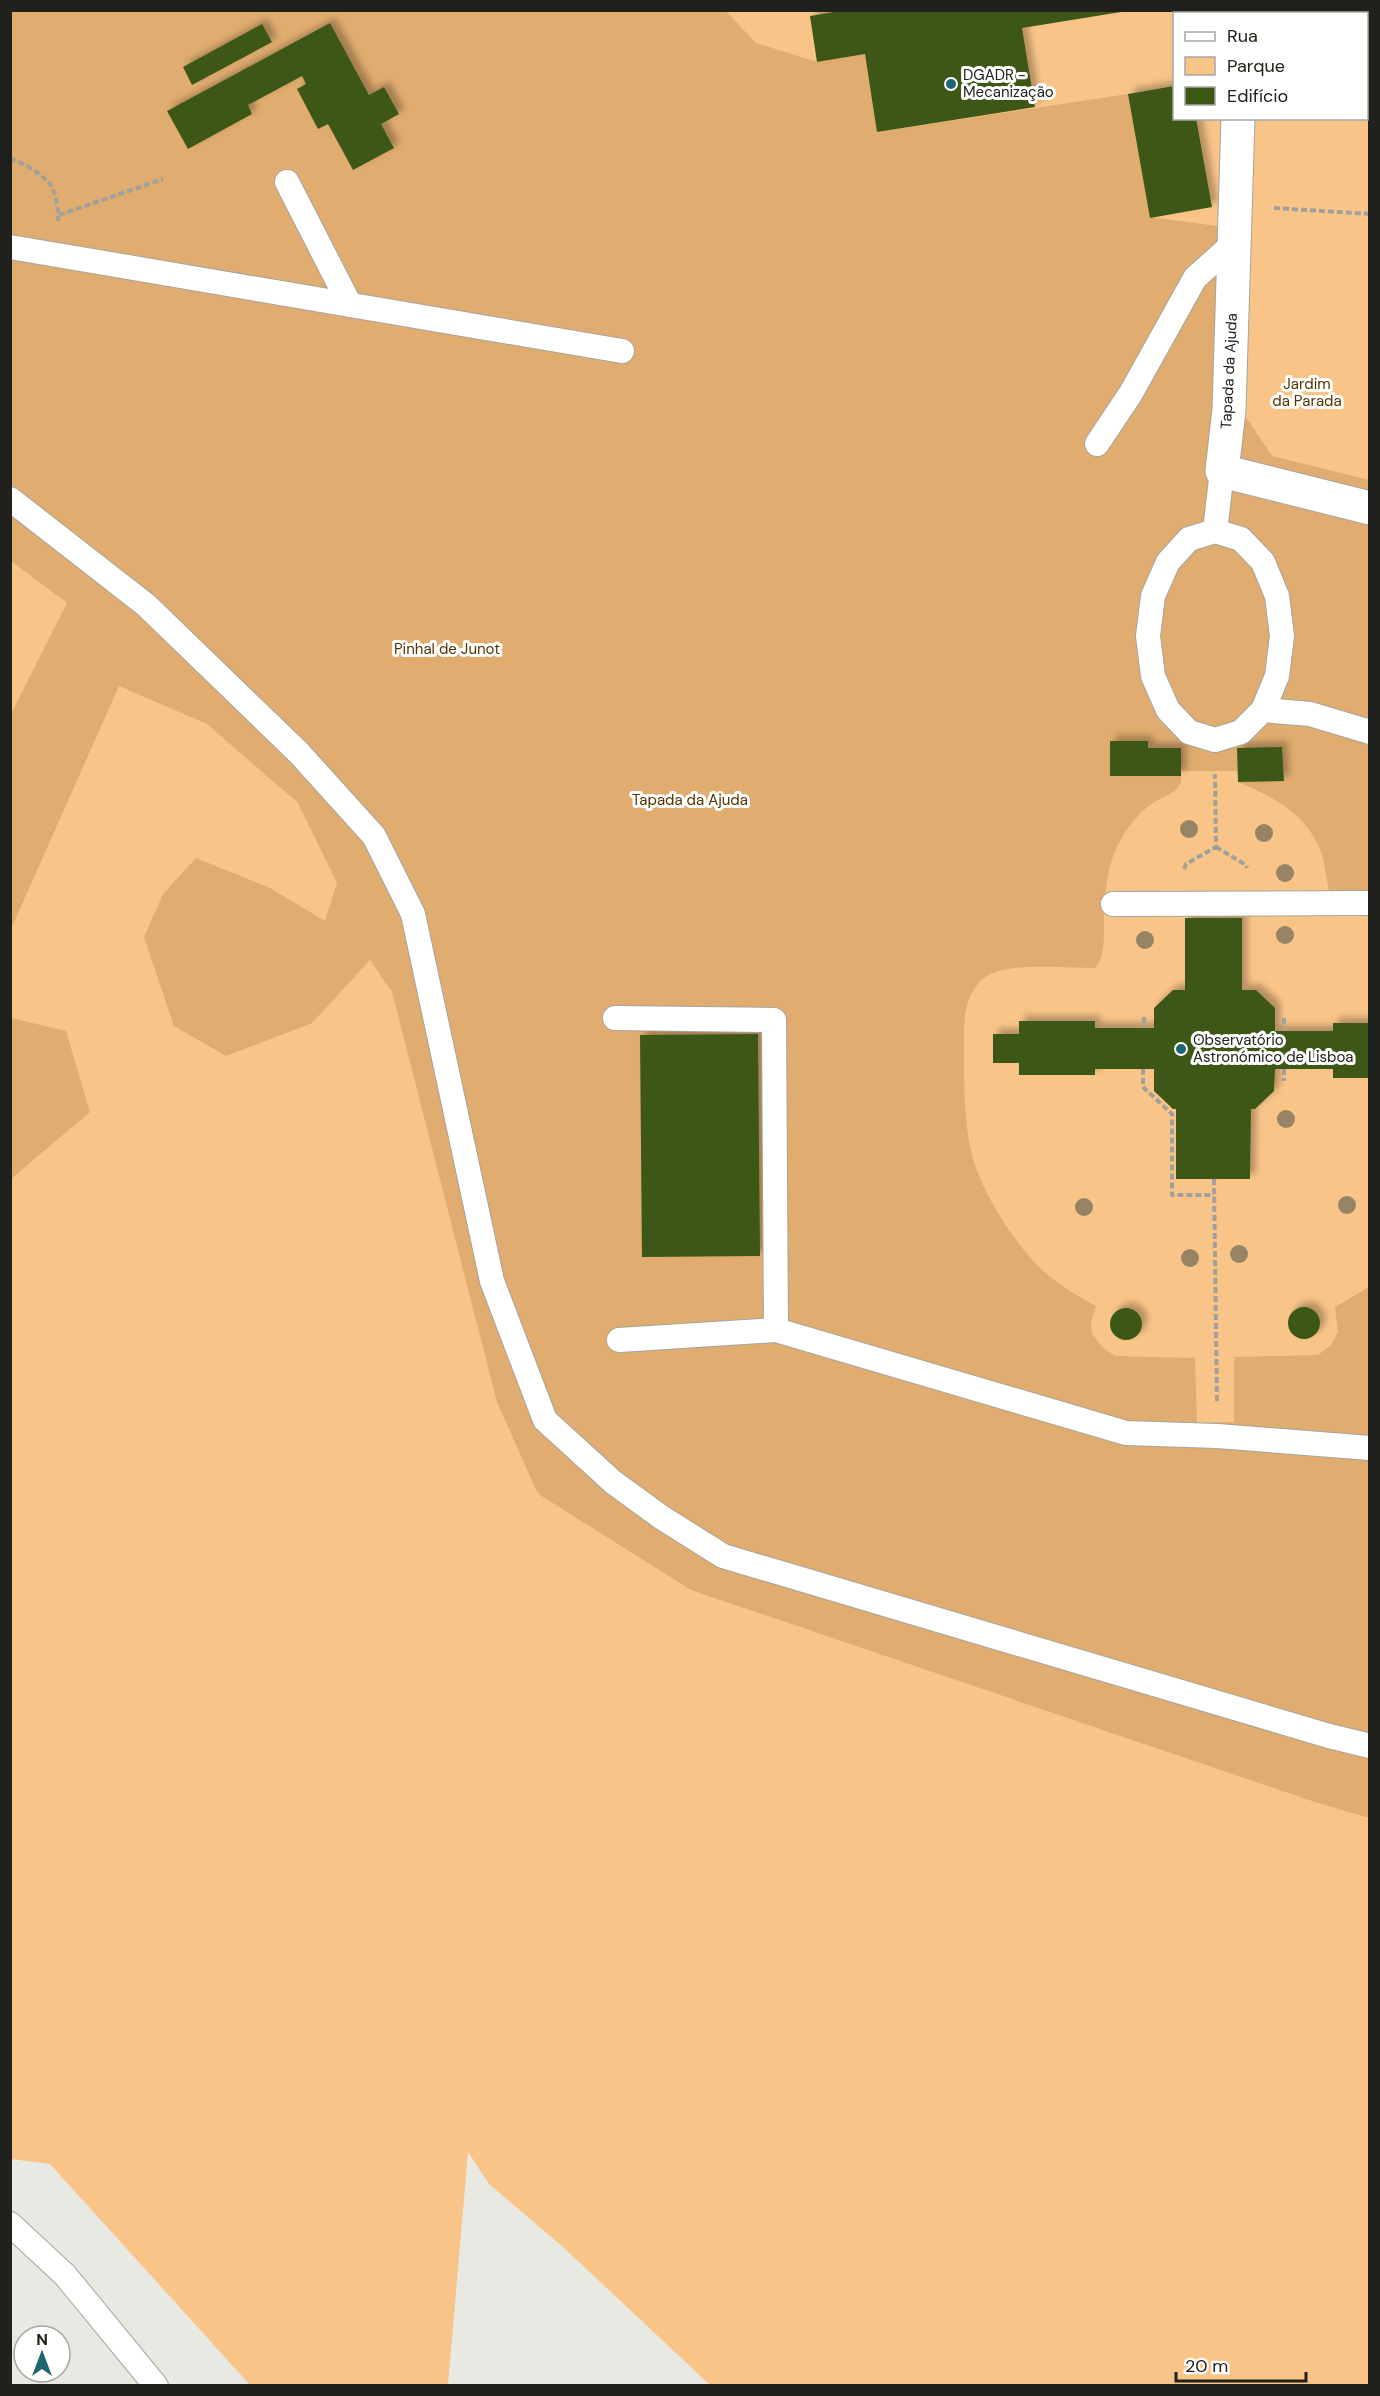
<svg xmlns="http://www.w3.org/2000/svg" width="1380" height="2396" font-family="'DM Sans',sans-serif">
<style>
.green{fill:#f9c488;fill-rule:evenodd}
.forest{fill:#e0ac6f}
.building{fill:#3c5815;filter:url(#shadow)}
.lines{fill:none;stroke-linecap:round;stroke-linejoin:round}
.service-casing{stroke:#a5a59e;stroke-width:26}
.minor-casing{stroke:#a5a59e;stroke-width:35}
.path{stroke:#a0a19c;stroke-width:4;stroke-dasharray:6 3;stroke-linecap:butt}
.service{stroke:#fff;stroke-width:24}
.minor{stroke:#fff;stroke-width:33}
.tree{fill:#978466}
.poi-dot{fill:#1c6772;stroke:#fffffe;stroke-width:2}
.labels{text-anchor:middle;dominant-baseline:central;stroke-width:6;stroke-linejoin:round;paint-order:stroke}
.poi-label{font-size:15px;fill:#20201d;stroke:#fffffe;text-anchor:start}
.street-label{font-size:15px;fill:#20201d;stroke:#fffffe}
.park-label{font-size:15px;fill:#543200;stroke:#fffffe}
</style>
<defs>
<filter id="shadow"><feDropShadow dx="5.5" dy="-5.5" stdDeviation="3" flood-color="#0004"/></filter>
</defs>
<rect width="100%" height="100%" fill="#e8e9e2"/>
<path class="green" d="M10,11H1369V2385H710L563,2247L489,2184L468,2152L448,2385H250L50,2164L11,2159ZM1174,14H1366V118H1174Z"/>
<path class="forest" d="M11,11H726L756,43L817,62L865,54L878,132L1128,94L1150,217L1247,230L1242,411L1272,456L1369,480V891H1329C1326,877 1325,861 1320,849C1305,813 1272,796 1238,782V771H1181C1181,775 1182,781 1180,784C1175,794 1162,797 1153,803C1135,815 1122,834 1114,854C1107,871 1105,895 1104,914C1103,931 1107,954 1095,968C1069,968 1006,962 987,976C962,993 964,1023 964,1051C964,1083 964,1119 971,1151C979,1189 1017,1249 1047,1274C1062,1287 1079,1297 1096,1306L1091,1322L1092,1334L1103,1348L1115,1356L1195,1358L1197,1423L1234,1422V1357L1318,1355L1331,1345L1338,1332L1335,1307L1369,1287V1818L1315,1802L691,1590L540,1495L536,1490L497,1402L392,992L370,960L312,1023L226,1056L174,1026L144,937L163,894L196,858L270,888L325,921L337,883L298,803L207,724L119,686L11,929V714L67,603L11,561Z
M11,1018L66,1031L90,1112L11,1179Z"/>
<path class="building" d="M846,10H1121V12L1022,28L1035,107L877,132L865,54L817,62L810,16Z
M330,23L369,95L384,87L399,114L381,124L394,148L353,170L328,124L318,129L297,89L306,84L302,76L248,105L252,114L188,149L167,111Z
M262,24L272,42L192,85L183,67Z
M1174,86V118H1196L1212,207L1150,218L1128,94Z
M1110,741H1148V748H1181V776H1110Z
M1282,747L1284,781L1238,782L1237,748Z
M1185,918H1242V990H1256L1275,1008V1031H1333V1023H1370V1078H1333V1069H1275L1274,1091L1255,1109H1251L1250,1179H1176V1109H1173L1154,1091V1069H1095V1075H1019V1063H993V1034H1019V1021H1095V1028H1154V1008L1173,990H1185Z
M758,1034L760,1256L642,1257L640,1035Z
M1288 1323a16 16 0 1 1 32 0a16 16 0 1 1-32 0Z
M1110 1324a16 16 0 1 1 32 0a16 16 0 1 1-32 0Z"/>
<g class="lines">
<g class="service-casing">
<path id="service" d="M287,182L350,305
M10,247L622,351
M1097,444L1131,393L1195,278L1234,243
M10,499L146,605L299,753L374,836L413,914L492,1281L545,1420L613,1482L661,1517L723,1556L1329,1736L1370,1746
M1215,531L1241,539L1263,562L1277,596L1282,636L1277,676L1263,710L1241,732L1215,740L1189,732L1168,710L1153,676L1148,636L1153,596L1168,562L1189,539Z
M1215,531L1222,471
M1263,710L1310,714L1370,732
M1113,904L1370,903
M615,1018L774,1020L776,1330
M619,1340L776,1330L1126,1433L1217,1436L1370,1448
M10,2224L65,2275L156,2386"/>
</g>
<g class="minor-casing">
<path id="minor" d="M1239,10V14
M1281,14L1289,10
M1238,118L1229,410L1222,471L1370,508"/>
</g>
<path class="path" d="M10,159C21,161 43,175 50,184C56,192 59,212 58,221
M1274,208L1370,214
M59,215L163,179
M1216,847L1246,865L1247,868
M1184,869L1186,864L1216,847L1215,774
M1144,1017V1028
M1284,1018V1031
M1143,1069V1087L1172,1114V1195H1214
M1284,1069V1081
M1214,1179L1217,1403"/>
<use href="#service" class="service"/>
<use href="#minor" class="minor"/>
</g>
<g class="tree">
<circle cx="1189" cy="829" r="9"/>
<circle cx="1264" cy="833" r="9"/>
<circle cx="1285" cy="873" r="9"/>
<circle cx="1285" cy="935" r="9"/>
<circle cx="1145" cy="940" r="9"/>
<circle cx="1286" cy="1119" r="9"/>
<circle cx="1347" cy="1205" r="9"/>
<circle cx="1084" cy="1207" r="9"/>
<circle cx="1239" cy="1254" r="9"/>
<circle cx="1190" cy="1258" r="9"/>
</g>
<g class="poi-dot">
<circle cx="951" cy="84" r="6"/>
<circle cx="1181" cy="1049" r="6"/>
</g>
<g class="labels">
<g class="poi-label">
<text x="963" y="75">DGADR -<tspan x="963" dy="17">Mecanização</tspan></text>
<text x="1193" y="1040">Observatório<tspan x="1193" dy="17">Astronómico de Lisboa</tspan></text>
</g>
<g class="street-label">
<text transform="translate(1229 371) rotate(-87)">Tapada da Ajuda</text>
</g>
<g class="park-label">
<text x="1307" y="384">Jardim<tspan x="1307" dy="17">da Parada</tspan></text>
<text x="447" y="649">Pinhal de Junot</text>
<text x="690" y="800">Tapada da Ajuda</text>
</g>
</g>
<rect width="1380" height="2396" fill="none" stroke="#20201d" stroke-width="24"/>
<rect x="1173" y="12" width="195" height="108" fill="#fffffe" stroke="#a6a6a4" stroke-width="1.5"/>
<rect x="1185" y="32" width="30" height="9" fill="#ffffff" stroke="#a6a6a4" stroke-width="1.5"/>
<text x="1227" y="42" font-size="18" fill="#20201d">Rua</text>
<rect x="1185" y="57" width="30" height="18" fill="#f9c488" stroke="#a6a6a4" stroke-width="1.5"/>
<text x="1227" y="72" font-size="18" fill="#20201d">Parque</text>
<rect x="1185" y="87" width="30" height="18" fill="#3c5815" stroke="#a6a6a4" stroke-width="1.5"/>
<text x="1227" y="102" font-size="18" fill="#20201d">Edifício</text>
<g transform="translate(42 2354)"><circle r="28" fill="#fffffe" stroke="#a6a6a4" stroke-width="1.5"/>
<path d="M0-4.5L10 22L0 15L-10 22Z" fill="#1c6772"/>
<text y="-9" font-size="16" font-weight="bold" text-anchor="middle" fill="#20201d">N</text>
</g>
<path d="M1176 2372v9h130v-9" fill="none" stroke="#20201d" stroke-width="3"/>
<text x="1185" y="2372" font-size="18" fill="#20201d" stroke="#fffffe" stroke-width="4.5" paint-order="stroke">20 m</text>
</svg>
